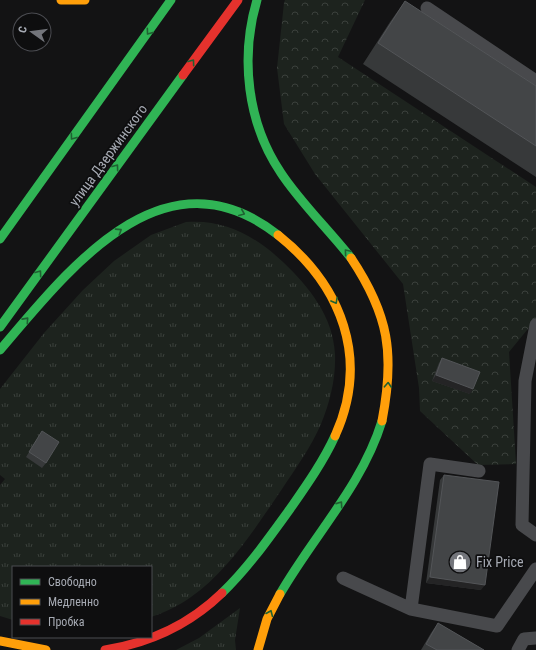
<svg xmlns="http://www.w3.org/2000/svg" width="536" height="650" font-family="'Roboto Condensed',sans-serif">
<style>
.grass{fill:url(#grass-tufts)}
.forest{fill:url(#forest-crowns)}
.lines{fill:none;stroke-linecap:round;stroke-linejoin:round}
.lane{stroke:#48494c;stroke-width:13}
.fast{stroke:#30b455;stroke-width:9}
.slow{stroke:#ff9f0a;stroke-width:9}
.jam{stroke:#e5322d;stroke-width:9}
.wall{fill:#37393a}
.shaded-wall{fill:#242425}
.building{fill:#434547;stroke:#535558}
.oneway{stroke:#1f6132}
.labels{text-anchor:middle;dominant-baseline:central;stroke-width:3.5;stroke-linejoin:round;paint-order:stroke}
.street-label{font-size:14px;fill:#a6aab3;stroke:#0e0e0f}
.poi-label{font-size:14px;fill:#a6aab3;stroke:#0e0e0f;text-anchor:start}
</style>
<defs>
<pattern id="grass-tufts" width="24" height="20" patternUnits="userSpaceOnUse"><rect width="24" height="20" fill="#1d231e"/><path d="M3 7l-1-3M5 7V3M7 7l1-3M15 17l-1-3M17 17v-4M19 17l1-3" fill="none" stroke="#3b403c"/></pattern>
<pattern id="forest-crowns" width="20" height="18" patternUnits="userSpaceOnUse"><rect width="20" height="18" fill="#1d231e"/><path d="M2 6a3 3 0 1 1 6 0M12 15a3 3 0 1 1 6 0" fill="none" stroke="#3b403c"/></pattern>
</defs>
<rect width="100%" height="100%" fill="#131314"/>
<path class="grass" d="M186,222C225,219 255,236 283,262C309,287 333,316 335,354C336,378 330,402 321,424C311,447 296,468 282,489C256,527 229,570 191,597C180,605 164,613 151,617V567H13V620L0,616V485L5,479L0,475V389L44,333L83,290L114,261L151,235Z
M240,608L235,640L236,650H176L199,638Z"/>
<path class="forest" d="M285,0H365L338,57L536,187V319L509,352L516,464L478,465L420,411L419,388L403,284L315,174L284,124L277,68L284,3Z"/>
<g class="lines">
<path class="lane" d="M427,8L536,81
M536,325L525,381L522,525L536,535
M479,471L430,464L411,609L497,626L536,569
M343,578L411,609
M518,650L524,639L536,638"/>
<path class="fast" d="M257,0C240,57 247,123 281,173C300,202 329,230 351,258
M0,239L171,0
M0,327L183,75
M0,350C69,269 164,145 278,235
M222,593C248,568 269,538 290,509C306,486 323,462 335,436
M280,594C314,535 362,486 382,421"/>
<path class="slow" d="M61,0H85
M278,235C342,286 370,359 335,436
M351,258C389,315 395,354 382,421
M0,641L46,650
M258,650L267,619L280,594"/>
<path class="jam" d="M183,75L238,0
M105,650C149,643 190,624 222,593"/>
</g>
<path class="wall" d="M405,1L536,86V177L363,64L390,22Z
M442,358L470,394L432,381L439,363Z
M42,431L46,463L42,468L26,457Z
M444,475L481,590L426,583L440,480Z
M438,623L484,650H421L431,633Z"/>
<path class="shaded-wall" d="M436,375L473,389L470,394L432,381Z
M430,577L485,585L481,590L426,583Z"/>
<path class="building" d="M405,1L536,86V146L378,43Z
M442,358L480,372L473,389L436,375Z
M42,431L59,442L46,463L29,452Z
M444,475L499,482L485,585L430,577Z
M438,623L484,650H437L426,644Z"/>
<defs><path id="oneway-chevron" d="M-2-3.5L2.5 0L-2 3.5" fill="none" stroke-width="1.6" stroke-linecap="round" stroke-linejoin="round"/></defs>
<g class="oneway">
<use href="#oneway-chevron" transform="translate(149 32) rotate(126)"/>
<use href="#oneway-chevron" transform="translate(192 62) rotate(-54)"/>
<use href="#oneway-chevron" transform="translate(73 137) rotate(126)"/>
<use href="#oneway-chevron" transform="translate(116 167) rotate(-54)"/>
<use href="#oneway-chevron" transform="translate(242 213) rotate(23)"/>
<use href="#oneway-chevron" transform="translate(119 231) rotate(-33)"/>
<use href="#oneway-chevron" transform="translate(347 252) rotate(-130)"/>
<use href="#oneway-chevron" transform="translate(39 273) rotate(-54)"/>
<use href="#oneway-chevron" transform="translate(335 301) rotate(61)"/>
<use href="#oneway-chevron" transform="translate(26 320) rotate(-48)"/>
<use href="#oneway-chevron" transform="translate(388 385) rotate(-87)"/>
<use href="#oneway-chevron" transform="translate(340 504) rotate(-55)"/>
<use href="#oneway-chevron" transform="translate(270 613) rotate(-67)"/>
</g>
<defs>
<g id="shop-disc" transform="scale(1.15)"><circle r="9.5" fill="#73757b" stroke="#0e0e0f"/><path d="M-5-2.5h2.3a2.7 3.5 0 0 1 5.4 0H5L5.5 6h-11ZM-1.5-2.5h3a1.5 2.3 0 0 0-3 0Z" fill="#fff"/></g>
</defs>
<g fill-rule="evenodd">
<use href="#shop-disc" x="460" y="562"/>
</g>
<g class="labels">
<g class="street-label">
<text transform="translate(108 155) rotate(-54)">улица Дзержинского</text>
</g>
<g class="poi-label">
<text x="476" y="562">Fix Price</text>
</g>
</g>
<rect x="12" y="566" width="140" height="72" fill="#0e0e0f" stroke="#4b4c51"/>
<rect x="20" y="579" width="20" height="6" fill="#30b455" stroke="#4b4c51"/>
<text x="48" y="586" font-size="12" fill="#a6aab3">Свободно</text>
<rect x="20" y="599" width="20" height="6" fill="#ff9f0a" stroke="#4b4c51"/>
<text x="48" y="606" font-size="12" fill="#a6aab3">Медленно</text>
<rect x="20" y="619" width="20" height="6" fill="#e5322d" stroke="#4b4c51"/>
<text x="48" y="626" font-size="12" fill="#a6aab3">Пробка</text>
<g transform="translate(32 32) rotate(284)"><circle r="19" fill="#0e0e0f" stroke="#4b4c51"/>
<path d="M0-3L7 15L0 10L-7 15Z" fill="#73757b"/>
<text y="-6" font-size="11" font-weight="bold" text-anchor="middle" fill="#a6aab3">С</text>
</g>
</svg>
